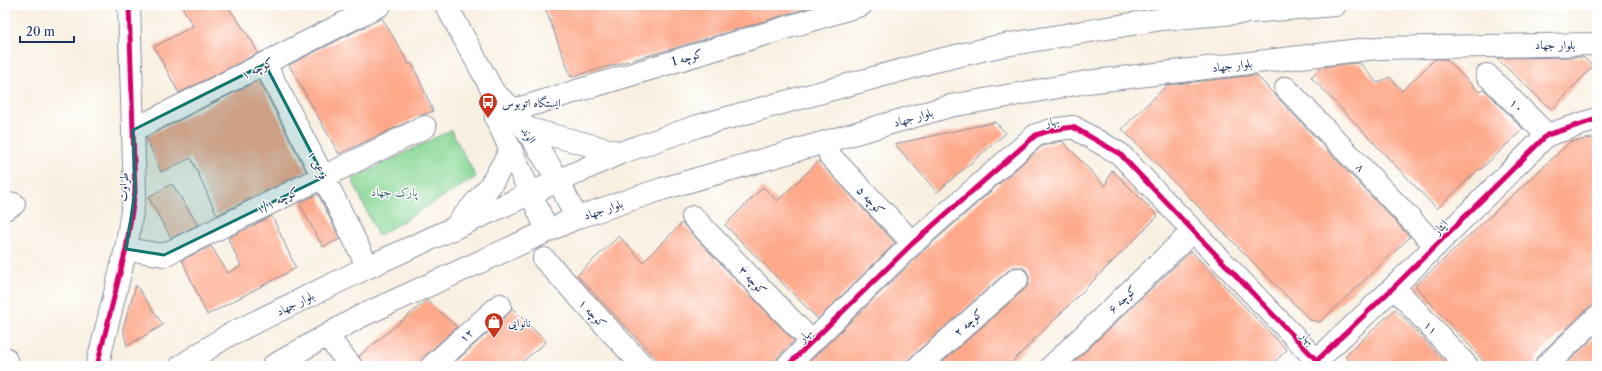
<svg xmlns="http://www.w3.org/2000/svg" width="1602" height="371" font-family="'Libre Caslon Text',Amiri,serif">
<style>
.green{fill:#8bd897;stroke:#53847a}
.building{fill:#fda98a}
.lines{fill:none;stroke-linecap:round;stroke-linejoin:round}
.minor-casing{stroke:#8a90a0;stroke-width:24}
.major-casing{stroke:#8a90a0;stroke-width:24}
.minor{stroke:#fff;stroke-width:22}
.major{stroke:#fff;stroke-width:22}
.cycleway-casing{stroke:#fff;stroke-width:8}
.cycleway{stroke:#d6006c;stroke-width:5}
.marked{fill:#0f766e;fill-opacity:0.2;stroke:#0f766e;stroke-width:3;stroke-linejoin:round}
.labels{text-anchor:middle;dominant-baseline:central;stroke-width:3;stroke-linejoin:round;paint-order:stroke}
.street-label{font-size:12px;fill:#1b2f5e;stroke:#fff}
.poi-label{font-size:12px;fill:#1b2f5e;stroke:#fff;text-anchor:start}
.park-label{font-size:12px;fill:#3d626f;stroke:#fff}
</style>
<rect width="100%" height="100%" fill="#fff"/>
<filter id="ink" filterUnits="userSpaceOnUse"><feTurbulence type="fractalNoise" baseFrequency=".025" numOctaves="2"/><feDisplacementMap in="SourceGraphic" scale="8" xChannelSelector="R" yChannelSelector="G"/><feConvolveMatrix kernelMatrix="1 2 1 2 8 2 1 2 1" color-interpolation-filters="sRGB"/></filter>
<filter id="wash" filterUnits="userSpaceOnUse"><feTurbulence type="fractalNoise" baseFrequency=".012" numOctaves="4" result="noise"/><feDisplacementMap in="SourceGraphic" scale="16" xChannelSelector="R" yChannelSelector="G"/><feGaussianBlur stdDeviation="0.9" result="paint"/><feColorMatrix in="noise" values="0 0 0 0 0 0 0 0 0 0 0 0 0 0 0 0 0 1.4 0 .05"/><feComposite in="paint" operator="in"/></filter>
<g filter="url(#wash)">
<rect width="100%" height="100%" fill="#f8f0e1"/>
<path class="green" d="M451,130L476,177L378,236L352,179Z"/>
<g id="blocks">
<path class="building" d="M181,5H227L252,41L258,53L179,93L154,47L193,26Z
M544,5H814V6L675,48L571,77Z
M382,18L409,64L412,63L433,111L420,116L339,154L289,65Z
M1583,57L1593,66L1552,110L1496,58Z
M1435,59H1446L1479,92L1485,90L1523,129L1480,170L1479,169L1437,209L1311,77L1321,67L1354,63L1361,64L1377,83L1390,77L1402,91Z
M1256,75L1410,237L1320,322L1310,320L1122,129L1167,85Z
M259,80L306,171L217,215L191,158L161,172L146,137Z
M995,122L1006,133L937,192L895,144Z
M1597,137V305L1588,308L1537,357L1534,366H1488L1415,286L1570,142Z
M1062,141L1105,186L1112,170L1158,216L1008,366H938L1026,288L1029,283V276L1026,270L1021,267H1014L1009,270L911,357L907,362V366H805L922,252L1042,146Z
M819,161L895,243L818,319L725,225L763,187L777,201Z
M172,184L198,225L171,238L148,197Z
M318,194L340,239L323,247L299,203Z
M272,216L296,268L207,315L182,260L211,246L228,273L241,266L228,238Z
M682,223L794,341L778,357L775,366H663L577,275L619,236L643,262Z
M1191,251L1287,350L1270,366H1070Z
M136,285L163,325L127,346L123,328Z
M427,300L457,327L424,357L420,362V366H363L359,356Z
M512,308L546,342L517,366H451L508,314Z
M1395,309L1449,366H1354L1345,356Z
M1597,334V366H1564Z"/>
</g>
</g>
<g filter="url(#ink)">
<use href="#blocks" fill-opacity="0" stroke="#8a90a0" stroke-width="1"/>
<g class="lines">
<g class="minor-casing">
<path id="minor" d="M446,5L494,93L514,110L559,181
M265,64L333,196L368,267
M1487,75L1547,135
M1286,88L1436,246
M494,93L496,118L531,194
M514,110L861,5
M133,130L380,5
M830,156L913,243
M5,209L14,204
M693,217L812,342
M126,249L164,255L425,127
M544,259L643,366
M1394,287L1467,366
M5,358L8,366
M97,366L126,249L135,192L129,5
M432,366L500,305
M787,366L913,243L1036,135L1052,130L1073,127L1120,154L1322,366
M919,366L1017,279
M1052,366L1193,231
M1311,366L1394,287L1547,135L1597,119
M1546,366L1597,317"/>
</g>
<g class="major-casing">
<path id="major" d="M525,128L620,153
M559,181L576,218
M531,194L547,230
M458,223L490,186L511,150
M327,336L351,366
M181,366L227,336L368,267L620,153L698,126L935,61L999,46L1162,19L1335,5
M273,366L359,317L576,218L662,189L950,106L1087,82L1377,48L1597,44"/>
</g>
<use href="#minor" class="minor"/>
<use href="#major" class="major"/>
<g class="cycleway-casing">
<path id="cycleway" d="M97,366L126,249L135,192L129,5
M787,366L913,243L1036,135L1052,130L1073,127L1120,154L1322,366
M1311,366L1394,287L1547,135L1597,119"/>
</g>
<use href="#cycleway" class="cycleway"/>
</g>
</g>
<path class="marked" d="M265,64L324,177L164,255L126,249L135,192L133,130Z"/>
<defs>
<g id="bus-pin" transform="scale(1)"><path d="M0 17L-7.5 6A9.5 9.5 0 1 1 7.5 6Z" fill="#c8321e" stroke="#fff"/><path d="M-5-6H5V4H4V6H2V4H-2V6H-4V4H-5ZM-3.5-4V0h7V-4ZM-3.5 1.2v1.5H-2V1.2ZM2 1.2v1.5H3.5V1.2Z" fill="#fff"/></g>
<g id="shop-pin" transform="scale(1)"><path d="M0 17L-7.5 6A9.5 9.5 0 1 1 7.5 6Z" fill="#c8321e" stroke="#fff"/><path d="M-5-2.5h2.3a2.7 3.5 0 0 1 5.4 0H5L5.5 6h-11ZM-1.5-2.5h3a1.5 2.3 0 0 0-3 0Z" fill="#fff"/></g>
</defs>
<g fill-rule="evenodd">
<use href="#bus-pin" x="488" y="102"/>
<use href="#shop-pin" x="494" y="322"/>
</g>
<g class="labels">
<g class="street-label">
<text x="1555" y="44">بلوار جهاد</text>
<text transform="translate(687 57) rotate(-17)">کوچه 1</text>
<text transform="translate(1232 65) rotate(-7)">بلوار جهاد</text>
<text transform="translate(257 68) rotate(-26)">کوچه ۱</text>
<text transform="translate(1517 105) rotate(44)">۱۰</text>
<text transform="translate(913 117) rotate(-16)">بلوار جهاد</text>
<text transform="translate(1052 121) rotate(-11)">بهار</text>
<text transform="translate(529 135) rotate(58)">الوند</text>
<text transform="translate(318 165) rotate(63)">فرعی ۱</text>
<text transform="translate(1361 167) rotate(47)">۸</text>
<text transform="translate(123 187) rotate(-88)">طراوت</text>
<text transform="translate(277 200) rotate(-26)">کوچه ۱/۱</text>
<text transform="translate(871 200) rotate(46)">کوچه ۵</text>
<text transform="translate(603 209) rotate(-19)">بلوار جهاد</text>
<text transform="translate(1440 227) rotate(-45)">ایثار</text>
<text transform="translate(753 280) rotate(46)">کوچه ۳</text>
<text transform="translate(1122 299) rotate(-44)">کوچه ۶</text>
<text transform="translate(295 303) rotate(-26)">بلوار جهاد</text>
<text transform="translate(593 313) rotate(47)">کوچه ۱</text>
<text transform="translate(968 322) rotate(-42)">کوچه ۲</text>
<text transform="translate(1431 327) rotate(47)">۱۱</text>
<text transform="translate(466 335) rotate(-42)">۱۲</text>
<text transform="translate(805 335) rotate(-44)">بهار</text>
<text transform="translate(1308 338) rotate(46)">بهار</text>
</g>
<g class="poi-label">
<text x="502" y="102">ایستگاه اتوبوس</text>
<text x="508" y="322">نانوایی</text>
</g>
<g class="park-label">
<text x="394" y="191">پارک جهاد</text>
</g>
</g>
<rect width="1602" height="371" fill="none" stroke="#fff" stroke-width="20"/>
<path d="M20 36v6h54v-6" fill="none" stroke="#1b2f5e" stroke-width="2"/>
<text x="26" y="36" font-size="12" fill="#1b2f5e" stroke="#ffffff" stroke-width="3" paint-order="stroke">20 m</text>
</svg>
